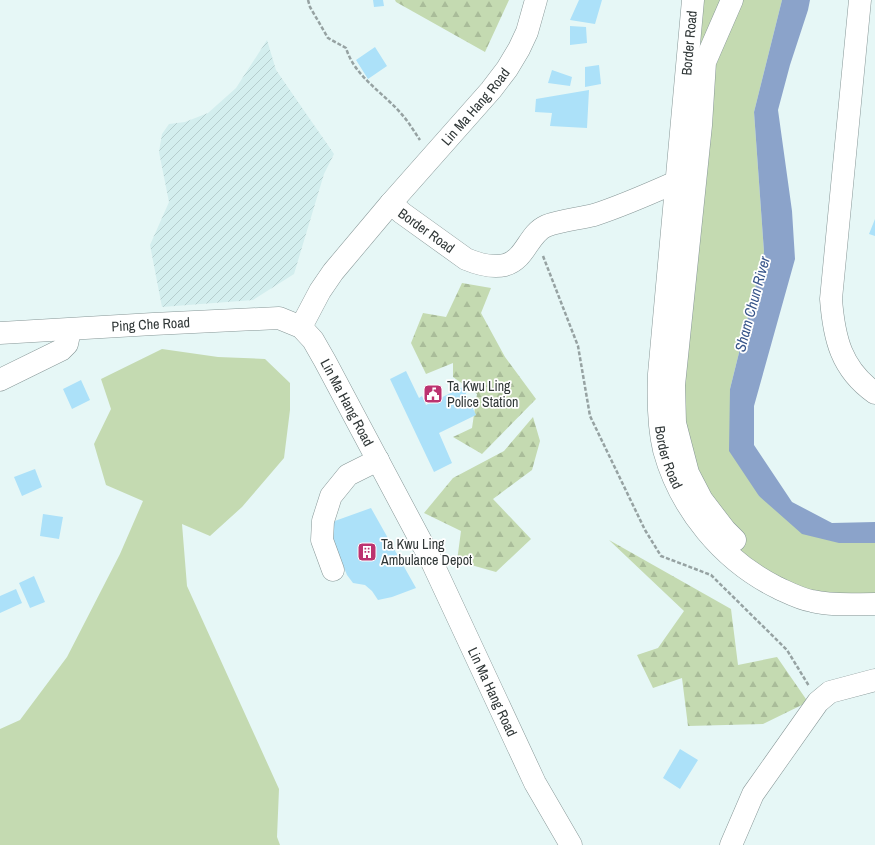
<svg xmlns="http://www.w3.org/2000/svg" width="875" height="845" font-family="'Archivo Narrow',sans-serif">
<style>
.industrial{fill:url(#industrial-furrows)}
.green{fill:#c4dab1}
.forest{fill:url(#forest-firs)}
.water{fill:#8ba3ca}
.building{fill:#ace1f9}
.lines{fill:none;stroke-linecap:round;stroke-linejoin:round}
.minor-casing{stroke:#879797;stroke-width:23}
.path{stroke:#96a2a2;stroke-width:2.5;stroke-dasharray:4 2;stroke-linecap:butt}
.minor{stroke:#fff;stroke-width:22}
.labels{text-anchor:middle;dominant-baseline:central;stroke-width:3.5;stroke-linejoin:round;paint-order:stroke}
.street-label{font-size:14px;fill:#303737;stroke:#fff}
.poi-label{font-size:14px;fill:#303737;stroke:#fff;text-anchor:start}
.water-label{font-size:15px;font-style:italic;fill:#37558a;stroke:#fff}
</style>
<defs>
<pattern id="industrial-furrows" width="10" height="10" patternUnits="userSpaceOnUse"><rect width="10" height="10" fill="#d3eeee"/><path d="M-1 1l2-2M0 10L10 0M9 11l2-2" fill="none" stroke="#b5cdcd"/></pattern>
<pattern id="forest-firs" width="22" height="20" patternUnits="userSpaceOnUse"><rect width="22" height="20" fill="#c4dab1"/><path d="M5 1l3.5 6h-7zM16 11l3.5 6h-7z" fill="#a9bc99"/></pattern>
</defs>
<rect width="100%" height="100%" fill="#e6f7f6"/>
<path class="industrial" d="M267,40L276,70L334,154L324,174L294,274L253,300L162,307L150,245L169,202L159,152L162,134L169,124L185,122L208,113L236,88Z"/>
<path class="green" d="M702,0H782L754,112L764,252L730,389L759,496L875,542V596L811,593L773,576L734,546L686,480L672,298Z
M162,349L218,357L265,359L290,383V410L284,458L242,507L210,536L182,524L187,586L279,789L277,837L280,845H0V729L20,720L67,657L120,554L143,501L106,485L94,444L111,409L101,379Z"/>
<path class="forest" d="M395,0H509L485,52L396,2Z
M462,283L491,288L481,313L505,357L536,399L482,454L453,437L472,428L477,394L453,377V363L426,374L411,343L423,313L446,317Z
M533,417L540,441L532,470L493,499L531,539L496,572L457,561L461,531L424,513L453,478L504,451Z
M609,540L731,609L738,665L777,657L808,702L763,724L688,726L682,678L653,688L637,655L658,648L684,611Z"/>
<path class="water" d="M782,0H810L808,10L790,65L778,110L792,211L795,259L754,406V445L792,502L832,523L875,522V543H839L802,534L759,496L729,451L730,389L764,252L754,112Z"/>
<path class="building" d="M373,0H383L384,6L374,7Z
M579,0H602L595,24L570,20Z
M570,26L586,27L587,43L570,45Z
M375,47L387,66L368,79L356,60Z
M599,65L601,84L585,87V67Z
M552,70L572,77L570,86L548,83Z
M589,90L587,128L550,126L552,113L535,112L536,99Z
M875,219V236L869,234Z
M406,371L419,398L422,396L426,405L463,387L476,415L439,433L452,463L434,472L390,379Z
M81,380L90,400L72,409L63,389Z
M35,469L42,487L22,496L14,477Z
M371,508L416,588L392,597L378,600L372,591L365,585L353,583L347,575L328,529L332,522Z
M43,514L63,517L59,539L40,536Z
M34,576L45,602L30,608L19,583Z
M16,589L22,603L0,613V596Z
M680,749L698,760L680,789L663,778Z"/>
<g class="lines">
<g class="minor-casing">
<g id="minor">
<path id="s1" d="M693,0L659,374C658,400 658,425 664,450C680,509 723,561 778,588C789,593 800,599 812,601C832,606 854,604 875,604"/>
<path d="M732,0L705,62L701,125L674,385L675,423L688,473L702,500L725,530L735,540"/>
<path d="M860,0L831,299C834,338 841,369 875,393"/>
<path id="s2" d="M391,203L402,213L466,259C478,264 493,268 505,265C526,259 528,234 546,226C561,220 578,219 594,215C622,206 649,194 676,182"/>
<path id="s3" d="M301,327L320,291L333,272L391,203L491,90L507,69L519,49L527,32L536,0"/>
<path id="s4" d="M0,333L153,324L279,318L301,327L313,340L325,361L432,562L535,783L571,845"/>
<path d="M0,380L61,350L67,344L70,330"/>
<path d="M333,570L322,540L323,521L331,496L348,475L378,460"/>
<path d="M731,845L753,794L818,702L830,692L875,680"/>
</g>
</g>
<path class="path" d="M308,0L310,7L328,38L346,48C355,78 386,94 404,117C410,124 415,133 420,140
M543,256L578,346L590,416L645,530L661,556L711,575L787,650L809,686"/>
<use href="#minor" class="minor"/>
</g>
<defs>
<g id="civic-square" transform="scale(1)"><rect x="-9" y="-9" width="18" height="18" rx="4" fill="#bc3370" stroke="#fff"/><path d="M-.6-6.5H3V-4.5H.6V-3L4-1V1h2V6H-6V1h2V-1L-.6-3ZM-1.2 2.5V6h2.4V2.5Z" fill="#fff"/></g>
<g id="building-square" transform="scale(1)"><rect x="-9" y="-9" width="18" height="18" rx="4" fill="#bc3370" stroke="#fff"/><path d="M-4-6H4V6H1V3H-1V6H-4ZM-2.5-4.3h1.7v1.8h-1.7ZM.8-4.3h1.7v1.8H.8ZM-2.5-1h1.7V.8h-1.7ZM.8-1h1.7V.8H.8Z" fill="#fff"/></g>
</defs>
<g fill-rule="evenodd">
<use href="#civic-square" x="433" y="394"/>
<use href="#building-square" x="367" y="552"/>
</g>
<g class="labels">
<g class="street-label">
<text transform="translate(689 43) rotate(-85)">Border Road</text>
<text stroke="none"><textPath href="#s3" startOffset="282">Lin Ma Hang Road</textPath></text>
<text stroke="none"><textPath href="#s2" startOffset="45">Border Road</textPath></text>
<text stroke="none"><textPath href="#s4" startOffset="151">Ping Che Road</textPath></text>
<text stroke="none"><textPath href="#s4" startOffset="392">Lin Ma Hang Road</textPath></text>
<text stroke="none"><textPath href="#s1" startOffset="460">Border Road</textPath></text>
<text stroke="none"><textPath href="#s4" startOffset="716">Lin Ma Hang Road</textPath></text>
</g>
<g class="poi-label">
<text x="447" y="386">Ta Kwu Ling<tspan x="447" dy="16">Police Station</tspan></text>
<text x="381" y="544">Ta Kwu Ling<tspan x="381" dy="16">Ambulance Depot</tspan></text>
</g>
<g class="water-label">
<text transform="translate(752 304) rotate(-75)">Sham Chun River</text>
</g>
</g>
</svg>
